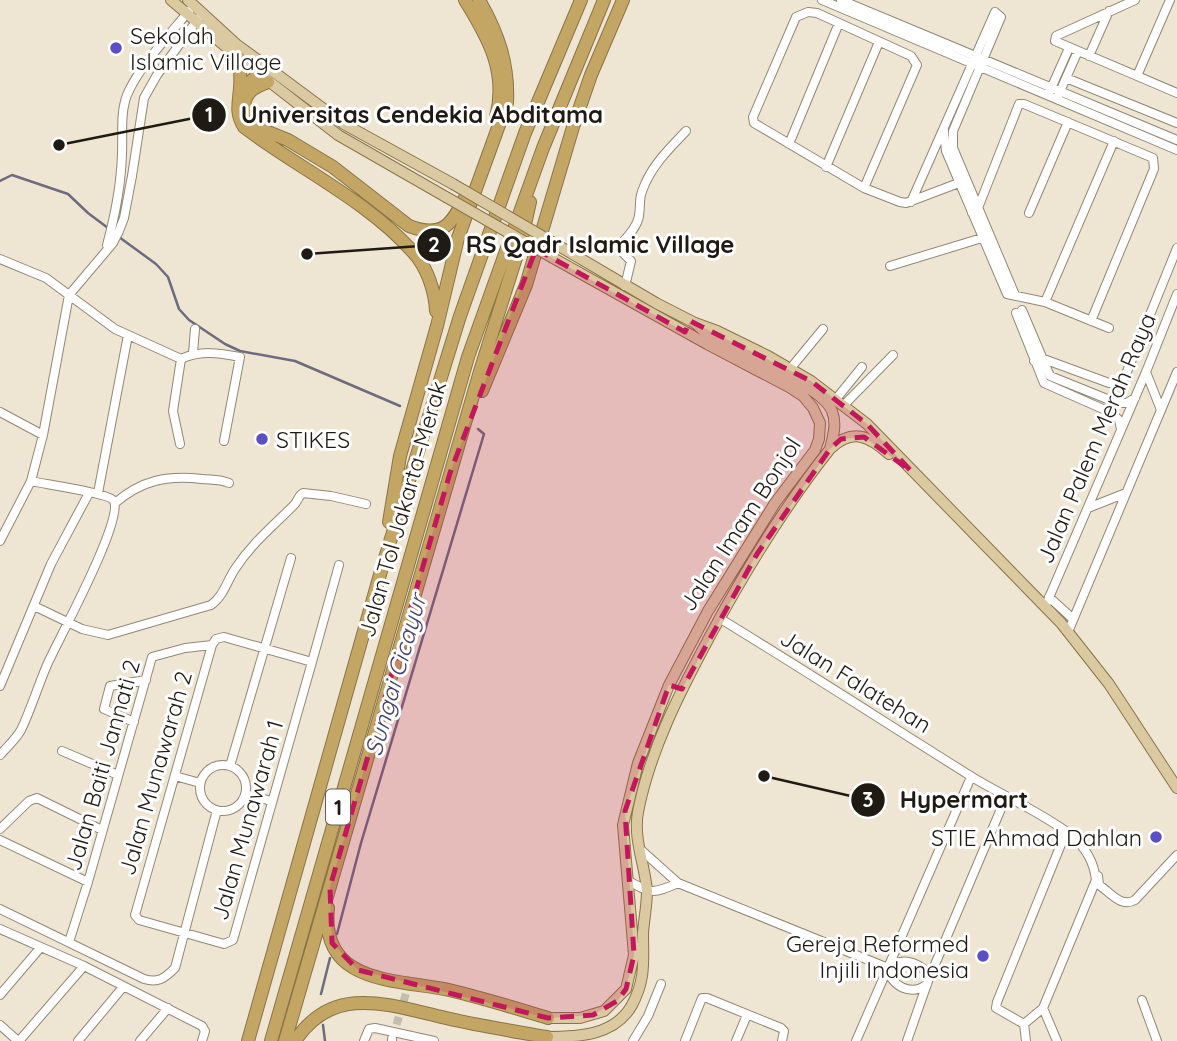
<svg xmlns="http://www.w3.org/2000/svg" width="1177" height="1041" font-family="Quicksand,sans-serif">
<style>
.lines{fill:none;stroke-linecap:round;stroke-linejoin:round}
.stream{stroke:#6c6c7e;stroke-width:2.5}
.minor-tunnel{stroke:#c5bdac;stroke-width:8;stroke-dasharray:8 4;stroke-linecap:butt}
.minor-casing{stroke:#918877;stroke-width:10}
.major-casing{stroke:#8a7548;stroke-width:12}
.highway-casing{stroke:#8a7548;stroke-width:14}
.minor{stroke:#fff;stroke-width:8}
.major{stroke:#dbc9a2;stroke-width:10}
.highway{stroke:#c3a564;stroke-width:12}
.major-bridge-casing{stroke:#8a7548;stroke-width:12;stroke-linecap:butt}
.major-bridge{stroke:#dbc9a2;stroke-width:10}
.marked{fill:#c2185b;fill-opacity:0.2;stroke:#c2185b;stroke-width:5;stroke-dasharray:14 9;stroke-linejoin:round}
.poi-dot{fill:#5a4fc7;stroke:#fff;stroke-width:2.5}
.labels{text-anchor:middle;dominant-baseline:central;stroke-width:6;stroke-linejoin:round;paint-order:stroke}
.shield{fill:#fff;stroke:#625f5a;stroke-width:2}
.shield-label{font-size:21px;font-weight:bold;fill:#1f1b14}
.poi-label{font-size:23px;fill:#1f1b14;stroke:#fff;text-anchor:start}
.street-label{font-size:23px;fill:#1f1b14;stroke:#fff}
.water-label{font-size:24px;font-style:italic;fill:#42426e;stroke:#fff}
.leader{fill:none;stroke:#1f1b14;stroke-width:2.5}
.callout-dot{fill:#1f1b14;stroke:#fff;stroke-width:2.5}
.mark-label{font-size:21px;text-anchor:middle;font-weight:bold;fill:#fff}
.callout-label{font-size:24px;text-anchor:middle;font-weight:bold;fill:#1f1b14;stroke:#fff;stroke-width:6;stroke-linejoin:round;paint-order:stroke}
</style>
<rect width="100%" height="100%" fill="#eee5d2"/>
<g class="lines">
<path class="stream" d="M0,181L12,175L68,194L88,213L108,228
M119,237L156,264L168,277L179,309L189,320L225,344L240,351L295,361L400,406
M337,934L361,843L484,434L478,429
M321,994L330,958
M323,1025L325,1041"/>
<path class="minor-tunnel" d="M393,1036L411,977"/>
<g class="minor-casing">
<path id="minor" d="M822,0L1177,150
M841,0L1177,140
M1135,0L1056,36L1055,41L1177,93
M808,12L817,13L911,56L917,65L864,188L754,123L753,117L796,17Z
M1089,56L1109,11
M1137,76L1170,0
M1066,78L1177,123
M1049,93L1069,48
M1058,96L1078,51
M944,131L946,151L1007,294L1045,302L1109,328
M789,144L839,23
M826,167L879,42
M864,188L900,202L906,203L964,181
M911,202L995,12L1001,17L953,131V148L1015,295
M972,213L978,208L1019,104H1024L1153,158L1154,169L1091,321
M1029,213L1068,122
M107,245C115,216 121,184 122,154C123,134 120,113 127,95C138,68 170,34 189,11
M0,259L46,278L115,329L181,359L173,411L180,444
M890,266L982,238
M625,286L631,261L623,253L621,244C628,236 637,227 639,216C641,202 638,199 645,184C654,163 671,147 686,131
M1045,302L1114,141
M1022,310L1050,376L1117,403H1127L1135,398
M1016,313L1044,383L1112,413L1119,420L1121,429
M193,353L195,329
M181,359C201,350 219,353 240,357L224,441
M1034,361L1041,358L1109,383L1119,384L1124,379L1177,248
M790,369L823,329
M1146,372L1161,410
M836,399L862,367
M844,405L893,355
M0,412L43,435
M98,493L128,335
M115,503C142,480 167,475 202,479C212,480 220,479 229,483
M1088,508L1126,493
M0,541L31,481L43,435L69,295L113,243L119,231L124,218L132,176L144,98L157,75L198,19
M1049,597L1073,619
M34,606L82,629L108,635L211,605C223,597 227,581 235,569C252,543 272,527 294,505C298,501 298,496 303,493L331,496L366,504
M1045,607L1146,372L1177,294
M719,618C803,669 886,723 969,775C1002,796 1040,811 1071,835C1085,847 1094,861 1096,880L1043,1008L1024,1024
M1068,632L1177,372
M224,637L312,662L233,940L224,944L139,920L135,915L212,645L216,639Z
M312,662L339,565
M0,686L51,564L89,493
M134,722L104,709L110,686L146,680
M62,751L118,775
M0,755C7,747 16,739 21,730C31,709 38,686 47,665C58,640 123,522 114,501C110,493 43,484 31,481
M200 788a23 23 0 1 1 46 0a23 23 0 1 1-46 0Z
M230,766L291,558
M175,776L200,783
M245,794L271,801
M0,829L29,801L37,798L102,830
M0,840L88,882
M640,849L678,883L888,968
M1098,876L1099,885C1111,893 1121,908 1135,900L1177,855
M627,880C651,894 653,894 678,883
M0,909L144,979C158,983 164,979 175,968L217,810
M0,929L84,966L202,1026L205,1031L202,1041
M69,942L88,882L152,657L185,648L212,645
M888,968C890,986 912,997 927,984
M888,968C902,957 916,961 928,973V980
M0,995L41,947
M1142,1000L1157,1041
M1043,1008L1057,1041
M1024,1024L996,1008L997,1002L1066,832
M1024,1024L1026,1041
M0,1025L18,1041
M19,1041L84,966
M78,1041L123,987
M140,1041L168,1008
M364,1041L369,1029L375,1028L434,1041
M392,1041V1039
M633,1041L648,1016L661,984
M685,1041L700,1003L702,998H707L781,1028L784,1031L782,1041
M736,1041L747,1015
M856,1041L971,777
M907,1041L928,981L1006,797"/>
</g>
<g class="major-casing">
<path id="major" d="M171,0L239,58L338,135L446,197
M188,0L236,44L344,124L453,184
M559,246L656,303L695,323L717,331L768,356L811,381L867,424L1061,623L1109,684L1177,788
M831,448C853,428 869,436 889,454
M548,1018H580L604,1011L626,989L634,955L623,825L638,763L669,685L708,611L775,503L815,450L819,439L820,423L813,408L803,396L789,387L707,344L553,258
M547,1037C577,1037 615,1036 632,1005C646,979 643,961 643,933C644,919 647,905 647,891C645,865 633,839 638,812C650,750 680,692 710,636C745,571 784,507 830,449C833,436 837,424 832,411C821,385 738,353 712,337C706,333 700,328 695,323"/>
</g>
<g class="highway-casing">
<path id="highway" d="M465,0C488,37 508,72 496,117
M239,58C240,68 241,78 240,88C239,104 235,112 244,127C298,168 368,201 413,252C427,267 435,291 436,311
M268,82C256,87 247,90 244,104L253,123L263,130L288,140L333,167L409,226C443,239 452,224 466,196
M240,91L259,74
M482,391L526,285L573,127L591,75L623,0
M389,522L400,456L437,326L458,238L507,103C509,64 498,33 479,0
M328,908C320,985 397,979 449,990C483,998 515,1008 548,1018
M248,1041L381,571L460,316L525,133L581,0
M271,1041L468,357L543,148L604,0
M285,1041L481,368L521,242L530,202
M295,1041C334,982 391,1006 446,1018C479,1026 513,1031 547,1037"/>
</g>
<use href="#minor" class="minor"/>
<use href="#major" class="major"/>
<use href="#highway" class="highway"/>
<g class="major-bridge-casing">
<path id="major-bridge" d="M453,184L559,246
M446,197L553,258"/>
</g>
<use href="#major-bridge" class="major-bridge"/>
</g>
<path class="marked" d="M536,249L685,332L690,321L811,381L867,424L911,471L864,437L841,439L830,449L757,554L682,689L669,685L625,811L634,955L626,989L617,1001L593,1015L548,1018L358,970L332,943L330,887L450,473Z"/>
<g class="poi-dot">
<circle cx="116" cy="48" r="7"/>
<circle cx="262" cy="439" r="7"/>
<circle cx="1156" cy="837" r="7"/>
<circle cx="983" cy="956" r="7"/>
</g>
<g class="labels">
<rect class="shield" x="326" y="789.5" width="24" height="35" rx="5"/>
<g class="shield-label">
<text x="338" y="807">1</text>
</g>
<g class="poi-label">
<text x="130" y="35">Sekolah<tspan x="130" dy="26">Islamic Village</tspan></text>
<text x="276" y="439">STIKES</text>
<text x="1142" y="837" text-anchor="end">STIE Ahmad Dahlan</text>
<text x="969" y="943" text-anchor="end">Gereja Reformed<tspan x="969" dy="26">Injili Indonesia</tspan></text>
</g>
<g class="street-label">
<text transform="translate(1096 438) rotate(-67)">Jalan Palem Merah Raya</text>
<text transform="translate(402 509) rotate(-74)">Jalan Tol Jakarta–Merak</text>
<text transform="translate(740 524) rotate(-57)">Jalan Imam Bonjol</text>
<text transform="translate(856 681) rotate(32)">Jalan Falatehan</text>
<text transform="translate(102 765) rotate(-74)">Jalan Baiti Jannati 2</text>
<text transform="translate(155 773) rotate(-74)">Jalan Munawarah 2</text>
<text transform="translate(247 820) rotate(-74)">Jalan Munawarah 1</text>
</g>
<g class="water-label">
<text transform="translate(395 675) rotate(-74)">Sungai Cicayur</text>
</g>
</g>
<path class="leader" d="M59 145L209 115M307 254L434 245M764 776L868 800"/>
<g class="callout-dot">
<circle cx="59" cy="145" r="7"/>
<circle cx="307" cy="254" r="7"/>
<circle cx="764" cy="776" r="7"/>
<circle cx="209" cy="115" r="18"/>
<circle cx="434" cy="245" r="18"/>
<circle cx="868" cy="800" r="18"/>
</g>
<g class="mark-label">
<text x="209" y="122">1</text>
<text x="434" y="252">2</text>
<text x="868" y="807">3</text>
</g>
<g class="callout-label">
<text x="422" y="123">Universitas Cendekia Abditama</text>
<text x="600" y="253">RS Qadr Islamic Village</text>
<text x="964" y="808">Hypermart</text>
</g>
</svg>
